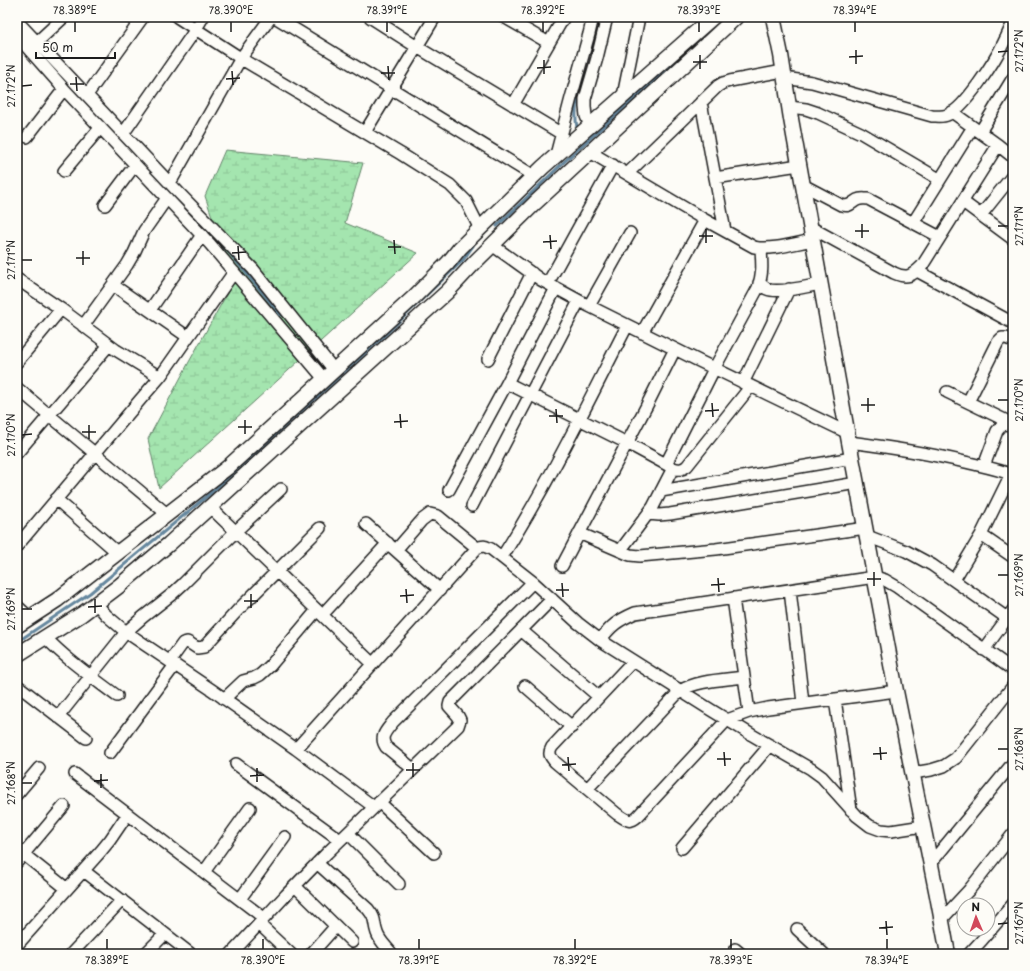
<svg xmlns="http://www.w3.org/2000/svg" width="1030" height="971" font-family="'Playpen Sans',sans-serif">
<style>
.wetland{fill:url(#wetland-marsh);stroke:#608066}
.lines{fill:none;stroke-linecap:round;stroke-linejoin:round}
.stream{stroke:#65879e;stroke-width:3}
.minor-casing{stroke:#1c1c1c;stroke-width:14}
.tertiary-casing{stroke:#1c1c1c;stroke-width:17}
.minor{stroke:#fdfcf7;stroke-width:11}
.tertiary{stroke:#fdfcf7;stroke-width:14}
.ticks{fill:none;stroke:#1c1c1c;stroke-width:1.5}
.neatline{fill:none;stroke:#1c1c1c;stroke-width:1.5}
.ticks-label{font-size:10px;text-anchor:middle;fill:#1c1c1c}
</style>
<defs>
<pattern id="wetland-marsh" width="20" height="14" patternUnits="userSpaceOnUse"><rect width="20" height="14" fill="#a4e5af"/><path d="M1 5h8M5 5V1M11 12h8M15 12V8" fill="none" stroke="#8dc496"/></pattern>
</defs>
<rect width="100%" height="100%" fill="#fdfcf7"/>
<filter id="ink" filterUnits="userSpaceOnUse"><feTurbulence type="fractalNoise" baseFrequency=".025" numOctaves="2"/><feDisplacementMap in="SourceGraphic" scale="8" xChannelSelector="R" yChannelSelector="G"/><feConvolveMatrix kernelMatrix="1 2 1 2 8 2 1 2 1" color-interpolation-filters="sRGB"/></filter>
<g filter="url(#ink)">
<path class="wetland" d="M225,150L363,163L345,223L418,253L159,488L148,439L189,362L234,281L205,196Z"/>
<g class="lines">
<path class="stream" d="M577,128C573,104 579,90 589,69
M497,226L565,161L724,17
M216,238L232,256L281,315
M17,642L90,593L212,492L387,333L463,260L473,246"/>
<g class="minor-casing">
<path id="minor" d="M177,17L245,61L401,154L450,185L466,201L480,229
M275,17L534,176
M370,17L417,47L562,134
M504,17L549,43
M17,21L180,194L253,269L334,370
M17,36L64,89L210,244L324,379
M37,42L64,17
M784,78L812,82L932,116C937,116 943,117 947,115C964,110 996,59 1004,42C1007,36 1010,29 1013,23
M87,95L143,17
M623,96L639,17
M701,102L725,231
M513,105L564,17
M789,107L806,109L818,113L861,133L939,179
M952,112L998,145L1013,157
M590,126L586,116L585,107V99L597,58L607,17
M365,132L435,17
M980,132L1013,78
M123,134L196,29L203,17
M27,137L64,89
M590,152L705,220L754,247C771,251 796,243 813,240
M556,155L571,98L589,34L593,17
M64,171L101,127
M627,174L718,86L723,83L730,81L783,71
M715,178L799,165
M170,183L241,58L271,17
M803,185L841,205C850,207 850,204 857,200C861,198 864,199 868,199L940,237
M963,202L1013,239
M105,205L135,165
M981,215L1013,175
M913,223L973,127
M810,227L894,273C907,279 912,276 922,266L998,145
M492,245L541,280L589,306L699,361L848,433
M917,271L1013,323
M17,279L61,309L116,350L160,377
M548,283L613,165
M759,283C762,285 765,287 767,289C778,294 808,286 821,284
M113,285L188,337
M589,306L630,233
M150,310L202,235
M83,326L127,265L134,253L144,231L167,198
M642,333L705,220
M488,359L532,273
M17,362L61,309
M507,383L627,443L673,468C679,470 682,470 687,466L751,386
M743,383L789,289
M17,388L167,514
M947,392L1011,423
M968,402L998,342L1002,338H1006L1013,341
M849,442C888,447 927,453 965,462C981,466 998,469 1013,475
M17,453L109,345
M666,464L714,369L758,288C763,272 762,265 761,249
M984,466L997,431L1002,425L1013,423
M449,490L507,383L556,288
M661,491L852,458
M56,499L118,553
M472,506L579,301
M210,507L373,664
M648,514L659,515L670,514L857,483
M366,524L440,590
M579,533L630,555L640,556L716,549L866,528
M981,535L1013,557
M867,536L906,551L932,565L1007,618
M17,546L140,400L160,377L234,272
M396,550L422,520L430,514L438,516L477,548
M620,551L653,507L673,468
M502,557C549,483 587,404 627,326
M562,566L646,407L675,349
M954,580L981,535L1011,474
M790,590L803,703
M733,598L749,712
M96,603L106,615L126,632L212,690L296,749L374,807
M17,606L30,618
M322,615L388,543
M521,630L599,697
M45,637C67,660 92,677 117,696
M600,640C612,625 617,621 635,613L875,577L885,580L897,587L1013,670
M984,650L1013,610
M170,661L183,643L187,642L191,644L197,648L204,647L238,610L320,528
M633,661L552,747C548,754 550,756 555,762L617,814C627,820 629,824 638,816L727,720L749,712L768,708L896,691
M17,685L86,738
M525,686L572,727
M224,699L243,681L254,678L260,675L270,666L317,610
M835,699L851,810
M58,717L126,632L143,617L171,595L183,584L236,531L281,489
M296,749L477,548C484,545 485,546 491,549L533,582L578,623L600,640L711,710L752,735L811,769L822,777L857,816L870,826L881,830L891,831L923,826
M110,753L175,665
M236,764L340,840
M413,769L386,747C379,737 386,731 393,722L533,582
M913,773L931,770L944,766L956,758L1013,686
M75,774L264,918
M587,789L680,691C698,680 724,680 744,677
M17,794L39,768
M379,802L434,853
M348,833L399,884
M682,848L770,745
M17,849L67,889
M17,862L64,806
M317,863L368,909C377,920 373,922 377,933C380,942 387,947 392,954
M931,863L1013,763
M84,871L191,954
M204,872L250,808
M295,886L352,942
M240,899L285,837
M942,919L969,890L1013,834
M259,924L291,954
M797,929L824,954
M17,945L101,851L110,840L127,815
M735,949L741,954
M71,954L122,900
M145,954L165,934
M231,954L286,895L327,853L458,726L460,720L458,716L449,706L450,702L552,599
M311,954L336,926
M969,954L982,940L1013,904"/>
</g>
<g class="tertiary-casing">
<path id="tertiary" d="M773,17L781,55L791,119L849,442L896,691L937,895L948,954
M17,626L57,600L80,582L227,468L413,298L448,263L460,248L543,167L713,17
M17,655L82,614L119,586L169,544L447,292L476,261L535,203L736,17"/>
</g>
<use href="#minor" class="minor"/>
<use href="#tertiary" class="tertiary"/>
</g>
</g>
<path class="ticks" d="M75,22V32M231,22V32M387,22V32M543,22V32M699,22V32M855,22V32M856,50V64M998,52L1008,51M700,55V69M849,57L863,56M544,60V74M693,62H707M388,66L389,80M537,68L551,67M232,71L233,85M381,73H395M76,77L77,91M226,79L240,78M70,84H84M22,86L32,85M862,224V238M998,226H1008M706,229V243M855,231H869M550,235L551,249M699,236H713M394,240L395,254M543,242L557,241M238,246L239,260M388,247H401M83,251V265M232,253L246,252M76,258H90M22,260H32M868,398V412M998,400H1008M712,403L713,417M861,405H875M556,409L557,423M705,411L719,410M400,414L401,428M549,416H563M245,420V434M394,422L408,421M89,425V439M238,427H252M82,432H96M22,435L32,434M874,572V586M998,575H1008M718,578L719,592M867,579H881M562,583L563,597M711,585L725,584M406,589L407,603M556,590H569M251,594V608M400,596L414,595M95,599V613M244,601H258M88,607L102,606M22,609H32M880,747L881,760M998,749H1008M724,752L725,766M873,754L887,753M568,757L569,771M717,759H731M413,763V777M562,765L576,764M257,768V782M406,770H420M101,774V788M250,776L264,775M94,781L108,780M22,783H32M886,921L887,935M998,924L1008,923M879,928L893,927M107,939V949M263,939V949M419,939V949M575,939V949M731,939V949M887,939V949"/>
<rect width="1030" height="971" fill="none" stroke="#fdfcf7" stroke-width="44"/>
<g transform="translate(976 917) rotate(358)"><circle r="19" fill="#fdfcf7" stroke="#a3a29f"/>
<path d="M0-3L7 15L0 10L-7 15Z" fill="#d1495b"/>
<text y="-6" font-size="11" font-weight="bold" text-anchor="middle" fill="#1c1c1c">N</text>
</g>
<path d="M36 52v6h79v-6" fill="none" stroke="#1c1c1c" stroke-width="2"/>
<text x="42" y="52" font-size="12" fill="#1c1c1c" stroke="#fdfcf7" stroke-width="3" paint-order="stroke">50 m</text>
<rect x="22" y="22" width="986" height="927" class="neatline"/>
<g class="ticks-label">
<text x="75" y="14">78.389°E</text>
<text x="231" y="14">78.390°E</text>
<text x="387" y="14">78.391°E</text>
<text x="543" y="14">78.392°E</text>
<text x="699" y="14">78.393°E</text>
<text x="855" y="14">78.394°E</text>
<text transform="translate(1019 51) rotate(-90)" y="4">27.172°N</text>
<text transform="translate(11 86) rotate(-90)" y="4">27.172°N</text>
<text transform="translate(1019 226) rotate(-90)" y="4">27.171°N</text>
<text transform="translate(11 260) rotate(-90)" y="4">27.171°N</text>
<text transform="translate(1019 400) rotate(-90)" y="4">27.170°N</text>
<text transform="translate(11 435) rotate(-90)" y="4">27.170°N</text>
<text transform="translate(1019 575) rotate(-90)" y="4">27.169°N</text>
<text transform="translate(11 609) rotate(-90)" y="4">27.169°N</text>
<text transform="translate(1019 749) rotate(-90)" y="4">27.168°N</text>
<text transform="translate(11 783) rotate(-90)" y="4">27.168°N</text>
<text transform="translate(1019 923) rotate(-90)" y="4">27.167°N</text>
<text x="107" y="964">78.389°E</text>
<text x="263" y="964">78.390°E</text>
<text x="419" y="964">78.391°E</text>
<text x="575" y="964">78.392°E</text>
<text x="731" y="964">78.393°E</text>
<text x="887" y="964">78.394°E</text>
</g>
</svg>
